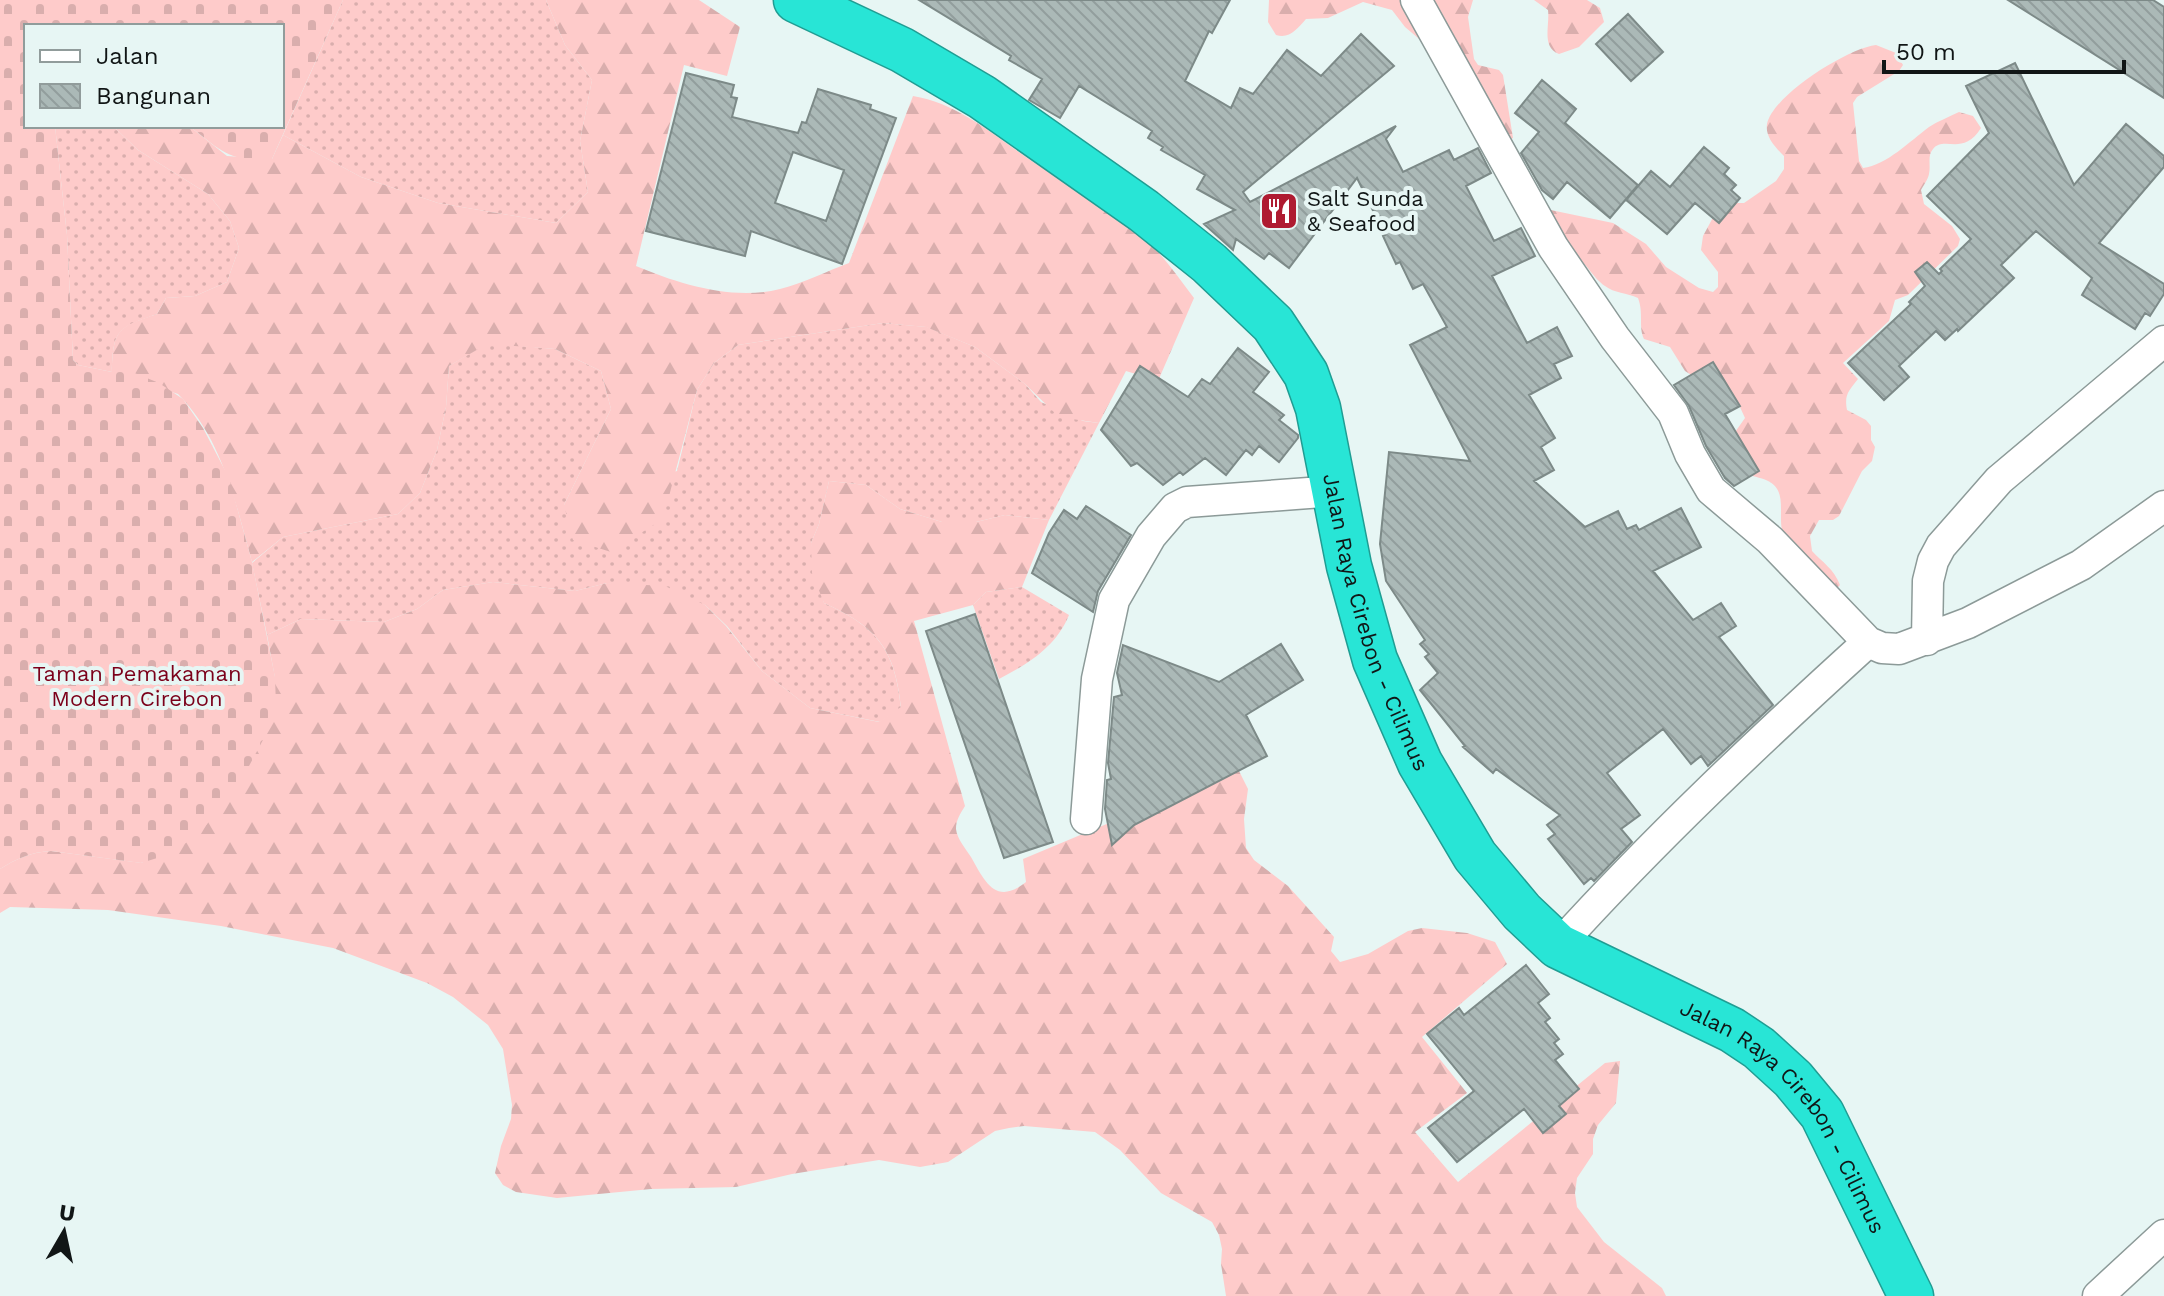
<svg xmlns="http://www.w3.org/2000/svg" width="2164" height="1296" font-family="'Work Sans',sans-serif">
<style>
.grass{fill:url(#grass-dots)}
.forest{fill:url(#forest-firs)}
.cemetery{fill:url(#cemetery-stones)}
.building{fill:url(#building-back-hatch);stroke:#7d8a88;stroke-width:2;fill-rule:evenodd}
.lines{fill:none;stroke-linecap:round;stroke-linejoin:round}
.street-casing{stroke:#8c9a98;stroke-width:33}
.highway-casing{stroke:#209d93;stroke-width:47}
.street{stroke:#fff;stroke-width:30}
.highway{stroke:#28e5d6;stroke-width:44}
.labels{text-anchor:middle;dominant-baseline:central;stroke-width:8;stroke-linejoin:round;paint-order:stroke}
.poi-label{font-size:22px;fill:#111616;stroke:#e7f6f4;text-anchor:start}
.street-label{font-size:22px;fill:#111616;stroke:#e7f6f4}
.park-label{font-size:22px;fill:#7b001a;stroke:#e7f6f4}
</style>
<defs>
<pattern id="grass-dots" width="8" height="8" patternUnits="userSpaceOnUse" patternTransform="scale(2)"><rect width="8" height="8" fill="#fecbca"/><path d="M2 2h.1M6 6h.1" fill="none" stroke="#d9aead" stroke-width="1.8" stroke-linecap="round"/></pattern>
<pattern id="forest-firs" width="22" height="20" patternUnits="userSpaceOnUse" patternTransform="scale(2)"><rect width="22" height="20" fill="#fecbca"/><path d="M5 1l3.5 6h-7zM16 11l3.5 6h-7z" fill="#d9aead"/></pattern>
<pattern id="cemetery-stones" width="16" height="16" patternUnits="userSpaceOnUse" patternTransform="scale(2)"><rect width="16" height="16" fill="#fecbca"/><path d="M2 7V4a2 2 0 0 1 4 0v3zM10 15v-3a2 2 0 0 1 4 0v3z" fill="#d9aead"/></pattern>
<pattern id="building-back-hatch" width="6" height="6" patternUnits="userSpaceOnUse" patternTransform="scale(2)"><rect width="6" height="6" fill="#abb9b7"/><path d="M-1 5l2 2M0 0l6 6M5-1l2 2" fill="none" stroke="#929e9d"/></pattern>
</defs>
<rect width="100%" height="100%" fill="#e7f6f4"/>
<path class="grass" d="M343,0H546L565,45L592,80L580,141L588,192L556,223L438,203L361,177L283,135Z
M55,126H113L138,150L208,194L230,221L239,248L227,282L195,296L166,298L157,314C118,328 113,329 112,372L78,365L73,360L67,235Z
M883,323L927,327L975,347L1025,384L1041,402L1083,421L1099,423L1049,520L1005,515L976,522H942L900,509L866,485L829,481L819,524L811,543L824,603C877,627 895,649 901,708L880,722L810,708L762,671L727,626L705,605L607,583L575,591L493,582L443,590L417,609L384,622L301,619L267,635L252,563L283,537L398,514L420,493L437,450L446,407L449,366L487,343L555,349L601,371L611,409L564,505L677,471L697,390L714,363L738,345Z
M1022,587L1069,615C1056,647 1028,664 999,679L973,605L986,592Z"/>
<path class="forest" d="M546,0H699L740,27L727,76L684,65L636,266C679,284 733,301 780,289C804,283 827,271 849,263L913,96C962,104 1000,141 1041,167C1076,189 1112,208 1143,236C1162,254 1178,277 1194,298L1158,381L1126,371L1099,423L1059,417L1025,384L975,347L926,327L883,323L738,345L714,363L697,390L663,519L611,552L573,540L564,505L611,409L601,371L555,349L487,344L449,366L446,407L437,450L420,493L398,514L283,537L252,562C236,504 222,438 178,394L112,372C113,329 118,327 157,314L166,298L195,296L227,282L239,248L230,221L208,194L138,150L113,126H189L227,156L272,159L283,135L361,177L438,203L556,223L588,192L580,141L592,80L565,45Z
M1269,0H1473L1468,17L1474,59L1478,65L1499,70L1503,75L1513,138L1507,141L1451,66L1405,27L1392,10L1363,2L1328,18L1306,19C1297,29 1290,39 1276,35L1268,22Z
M1534,0H1587L1600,8L1604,22L1579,47L1559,54C1541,47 1550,26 1548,10Z
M1876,45L1896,53L1903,65L1899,71L1857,97L1853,103L1859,161L1863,168C1887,165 1910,141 1929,127C1938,121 1949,117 1959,112L1973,116L1981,128C1963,157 1944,135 1933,149C1927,156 1931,165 1929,174C1928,179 1924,185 1921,190L1924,204L1952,226L1960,239L1958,246L1908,295L1895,300L1889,321L1843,363L1858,379C1849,391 1844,394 1847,410L1866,420L1871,426V440L1875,447L1872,461L1862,471L1839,516L1833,520H1819L1810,536L1812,551C1822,562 1834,569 1840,585L1835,590C1819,574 1798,559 1786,540C1774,523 1790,494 1770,482C1764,478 1754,477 1747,474L1733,435L1745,418L1739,405L1685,371L1670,347L1644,339C1638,326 1644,314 1638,298C1627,293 1614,293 1605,286C1593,278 1585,261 1576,257L1541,208L1613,223L1646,244L1666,267L1699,288L1713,292L1718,287V272L1701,250L1703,236L1717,210L1730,203H1744L1776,181L1784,169V156C1775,147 1765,137 1767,124C1773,95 1848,48 1876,45Z
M829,481L866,485L900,509L942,522H976L1005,515L1049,520L1022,587L986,592L973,605L914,621L965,806C960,814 956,820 956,829C957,839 966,849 971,857C985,882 996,906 1026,882L1023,859L1238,769L1248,789L1244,819L1246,848L1254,860L1288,886L1334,937L1331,951L1340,962L1368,954L1408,931L1422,928L1467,933L1495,942L1507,964L1422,1037L1467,1093L1415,1132L1458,1182L1605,1063L1620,1061L1616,1103L1598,1125L1593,1139V1154L1577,1178L1575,1193L1577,1207L1604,1242L1662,1288L1666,1296H1226L1221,1264L1222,1249L1219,1235L1212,1222L1161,1193L1120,1150L1095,1132L1024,1126L1009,1128L995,1131L948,1162L920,1167L879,1160L792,1174L736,1187L651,1189L557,1198L516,1192L503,1185L495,1173L501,1146L511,1119L512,1105L503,1049L488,1025L453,997L427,983L333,948L221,926L108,910L10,907L0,913V869C16,859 31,852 51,851L142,863L275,678L267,635L301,619L384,622L417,609L443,590L493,582L575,591L607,583L665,586L705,605L726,626L762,671L810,708L879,722L901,707C895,649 877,627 824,603L812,573L811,543L819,524Z"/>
<path class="cemetery" d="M0,0H343L272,159C228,162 222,151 189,126H282V26H26V126H55L67,235L73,360L78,365L112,372H132L159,383L183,399L203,428L229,478L252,562L275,677L276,706L272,723L241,781L200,833L170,854L141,863L51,851C31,852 16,859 0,869Z"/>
<path class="building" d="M919,0H1230L1212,33L1209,31L1185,81L1231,108L1240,88L1253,94L1287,50L1321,76L1361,34L1394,66L1243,192L1250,202L1396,126L1386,139L1403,172L1449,150L1454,160L1478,148L1491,173L1466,186L1494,241L1521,228L1535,256L1492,276L1527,343L1557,327L1572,356L1554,364L1561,378L1529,395L1555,438L1541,447L1554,470L1534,481L1585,527L1618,511L1627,529L1636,525L1639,530L1681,508L1701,547L1653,571L1693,620L1721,603L1736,626L1719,637L1773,705L1708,766L1701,756L1691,764L1663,729L1607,773L1640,815L1621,829L1632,842L1594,881L1591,878L1584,884L1548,839L1555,834L1547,825L1560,815L1496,769L1493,773L1463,747L1465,746L1420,690L1438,673L1425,657L1429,654L1420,644L1425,640L1386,581L1380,544L1389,452L1470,461L1410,345L1447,327L1423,284L1413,289L1400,262L1396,264L1383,236L1385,235L1357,178L1289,268L1269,253L1264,259L1236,239L1233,250L1204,224L1235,210L1197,189L1205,175L1161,150L1163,147L1148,138L1152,131L1079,86L1060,118L1029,100L1042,79L1009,60L1011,56Z
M2008,0H2153L2164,7V98Z
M1628,14L1663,52L1631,81L1596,44Z
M2015,63L2074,185L2126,124L2164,156V167L2099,243L2164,284V294L2150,316L2145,313L2135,329L2082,295L2092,278L2036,231L2001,265L2014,278L1958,331L1957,329L1945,340L1936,331L1899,366L1909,377L1884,400L1848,363L1911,304L1909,302L1925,286L1915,272L1927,262L1939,274L1942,271L1940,269L1971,239L1927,196L1989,133L1966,86Z
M686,73L734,85L731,97L737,98L732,117L798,133L802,122L806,123L818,89L871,105L870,109L896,118L842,264L751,231L745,256L646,231ZM793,152L844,170L826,221L775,203Z
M1542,80L1576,109L1565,123L1638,185L1610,218L1567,182L1553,199L1542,190L1521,153L1539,132L1515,113Z
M1704,147L1729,168L1724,174L1736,185L1731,190L1740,198L1719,223L1695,203L1667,234L1626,200L1651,171L1670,187Z
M1238,348L1269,372L1253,392L1284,415L1279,420L1298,435V438L1279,462L1259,446L1252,455L1246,450L1226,475L1205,458L1183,475L1180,472L1163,485L1137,463L1131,466L1101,430L1140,366L1188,397L1202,379L1210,384Z
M1713,362L1740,406L1725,414L1759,471L1734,486L1725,478L1706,446L1689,406L1674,385Z
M1086,506L1131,535L1098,591L1093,612L1032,573L1049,533L1064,510L1077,519Z
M975,614L1053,842L1004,858L926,631Z
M1281,644L1303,680L1246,715L1267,756L1134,825L1112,845L1105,809L1107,780L1111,779L1108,763L1114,697L1122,695L1117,673L1123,645L1219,682Z
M1526,965L1549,994L1538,1003L1550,1018L1545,1022L1559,1039L1554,1043L1563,1054L1555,1060L1579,1089L1559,1106L1566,1114L1543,1133L1524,1109L1457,1162L1428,1128L1474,1091L1427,1034L1459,1008L1464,1015Z"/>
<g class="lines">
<g class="street-casing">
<path id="street" d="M1416,0L1553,247L1615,338L1673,413L1690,454L1711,490L1770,540L1868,642
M1927,640L1928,581L1933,561L1941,546L1999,480L2164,341
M1086,819L1097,679L1114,600L1151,536L1175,508L1187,502L1336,491
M1558,946C1655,839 1761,739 1868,642L1882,648L1899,649L1968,623L2081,565L2164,506
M2098,1296L2164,1235"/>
</g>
<g class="highway-casing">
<g id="highway">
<path id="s1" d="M796,0L902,50L982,97L1144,211L1209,263L1273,324L1306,374L1318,408L1349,566L1375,660L1420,763L1475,856L1522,912L1558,946L1732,1030L1759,1048L1793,1079L1822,1114L1911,1296"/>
</g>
</g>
<use href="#street" class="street"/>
<use href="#highway" class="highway"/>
</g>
<defs>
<g id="restaurant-square" transform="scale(2)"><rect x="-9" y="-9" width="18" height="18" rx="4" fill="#af1b31" stroke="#e7f6f4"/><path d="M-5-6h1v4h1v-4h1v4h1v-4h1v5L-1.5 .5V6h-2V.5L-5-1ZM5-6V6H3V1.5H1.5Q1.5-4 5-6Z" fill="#fff"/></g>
</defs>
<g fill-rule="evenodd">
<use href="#restaurant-square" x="1279" y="211"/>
</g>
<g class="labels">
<g class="poi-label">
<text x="1307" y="198">Salt Sunda<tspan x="1307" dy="25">&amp; Seafood</tspan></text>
</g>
<g class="street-label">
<text stroke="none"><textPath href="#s1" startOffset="898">Jalan Raya Cirebon - Cilimus</textPath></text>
<text stroke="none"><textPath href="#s1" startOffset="1570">Jalan Raya Cirebon - Cilimus</textPath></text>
</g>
<g class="park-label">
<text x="137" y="673">Taman Pemakaman<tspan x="137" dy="25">Modern Cirebon</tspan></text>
</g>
</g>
<rect x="24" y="24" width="260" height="104" fill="#e7f6f4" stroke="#919c9b" stroke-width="2"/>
<rect x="40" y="50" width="40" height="12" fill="#ffffff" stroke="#919c9b" stroke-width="2"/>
<text x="96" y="64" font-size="24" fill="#111616">Jalan</text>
<rect x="40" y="84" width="40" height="24" fill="url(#building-back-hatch)" stroke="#919c9b" stroke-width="2"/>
<text x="96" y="104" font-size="24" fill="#111616">Bangunan</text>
<g transform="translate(64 1232) rotate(9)" stroke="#e7f6f4" stroke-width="6" paint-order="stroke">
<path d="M0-6L14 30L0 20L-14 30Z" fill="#111616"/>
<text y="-12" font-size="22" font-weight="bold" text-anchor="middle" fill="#111616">U</text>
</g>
<path d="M1884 60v12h240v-12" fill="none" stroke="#111616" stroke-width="4"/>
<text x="1896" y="60" font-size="24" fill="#111616" stroke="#e7f6f4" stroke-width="6" paint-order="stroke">50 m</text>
</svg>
